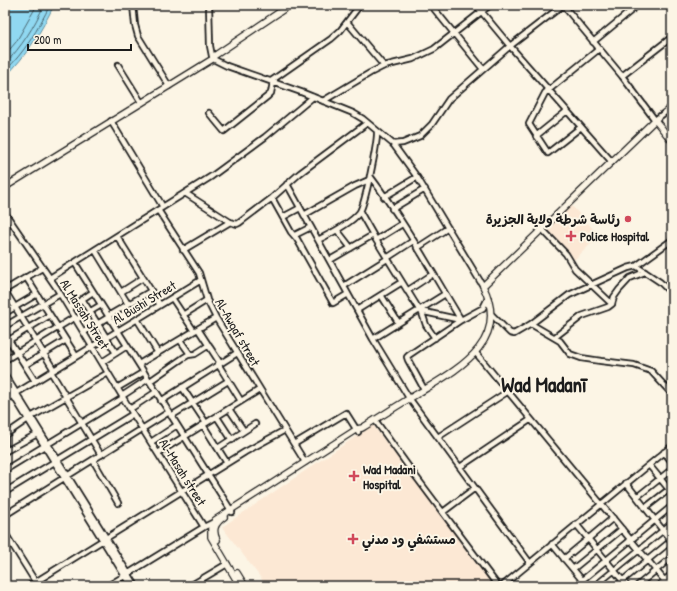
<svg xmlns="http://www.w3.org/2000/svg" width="677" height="591" font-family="'Patrick Hand','Playpen Sans Arabic',sans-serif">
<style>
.built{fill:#fce8d4}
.water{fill:#90d8f1;stroke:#628d9c}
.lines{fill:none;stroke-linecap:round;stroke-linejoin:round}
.shore{stroke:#4a6771;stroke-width:1}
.minor-casing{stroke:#1c1c1c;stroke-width:8}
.major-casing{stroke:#1c1c1c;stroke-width:8}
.minor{stroke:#fcf5e5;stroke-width:4.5}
.major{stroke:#fcf5e5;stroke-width:5.5}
.poi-dot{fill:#d1495b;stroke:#fcf5e5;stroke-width:1.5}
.labels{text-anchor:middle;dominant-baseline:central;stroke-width:4;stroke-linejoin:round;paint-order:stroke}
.poi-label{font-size:13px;font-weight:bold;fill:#1c1c1c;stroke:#fcf5e5;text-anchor:start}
.street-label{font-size:13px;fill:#1c1c1c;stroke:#fcf5e5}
.town-label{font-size:21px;font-weight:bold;fill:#1c1c1c;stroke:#fcf5e5}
</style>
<rect width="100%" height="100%" fill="#fcf5e5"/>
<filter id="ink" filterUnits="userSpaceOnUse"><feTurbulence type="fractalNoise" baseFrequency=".025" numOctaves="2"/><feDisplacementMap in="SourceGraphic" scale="8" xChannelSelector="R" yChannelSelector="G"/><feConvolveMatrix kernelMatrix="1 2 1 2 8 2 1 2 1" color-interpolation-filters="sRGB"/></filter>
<g filter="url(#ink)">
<path class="built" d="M571,205L597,233L592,238L594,241L573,261L544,231Z
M373,425L495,586H267L222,527Z"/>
<path class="water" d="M5,5H54C41,32 27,55 5,77Z"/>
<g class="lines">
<path class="shore" d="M5,55L16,42L37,5
M5,64C22,46 34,27 44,5
M5,71C25,52 38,29 50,5"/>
<g class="minor-casing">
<path id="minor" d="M133,5L135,25L138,36L169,86
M209,5L210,46L212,56
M431,5L483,69
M476,5L510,46L612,162
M347,22L384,66
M593,42L638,5
M215,60L227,66L301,92L353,113L363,119L393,144L417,177L483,286
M118,65L141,102
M622,76L672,37
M271,81L331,39L340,31L360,5
M323,101L370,73L384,66L413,59L434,49L490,5
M209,113L224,131L268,96L271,93L273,82
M111,121L163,207
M581,127L548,153L529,124L545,93L599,49
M536,136L567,111
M393,144L403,143L420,136L432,124L449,99L510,46L563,5L622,76L655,120L672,107
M370,176C404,221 432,272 461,320
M287,184L373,339L409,398L530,563
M185,193L230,222L237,224L239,223L272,198L300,173L367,123
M384,197L417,177
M272,198L291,232L297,239L333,303L348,294
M392,209L425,189
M158,210L199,273L207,300L216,318L305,462
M360,212L376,240L420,311L461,320
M5,213L56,287L133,414L204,527
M304,215L355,186L369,180
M283,217L300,208
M542,229L566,254L575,269L612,304
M337,230L351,248
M295,235L311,227
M117,236L160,305
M318,240C330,234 351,223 359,213C365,206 378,141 377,131
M376,240L402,224
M417,248L448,228
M95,250L128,304
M183,250L230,222
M387,258L413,241
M330,260L373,235
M75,263L232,512
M636,266L660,282L672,294
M26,277L76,356
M50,278L212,176L265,137L313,97
M344,286L387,259
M5,290L42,268
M5,291L54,370
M407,291L433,274
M121,292L143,278
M381,295L398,322
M172,298L194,331
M82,299L116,353
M69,308L93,292
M357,310L402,282
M5,313L37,294
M422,313L426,325L435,338
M491,314L510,333L514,334L531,324L569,295L628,268L636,266L672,240
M183,315L207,300
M108,316L151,291
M137,319L158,353
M76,320L101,305
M531,324L560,341L570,354L581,358L601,361L634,365L651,371L672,394
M5,326L60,294
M198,329L220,363
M84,332L109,317
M5,334L35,381
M555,337L582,316L608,307L612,304L614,297L619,290L630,278L645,272
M373,339L445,294
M9,340L50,315
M180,340L190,354
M476,353L669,586
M5,360L75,317
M102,362L127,346
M139,364L216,318
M218,364L241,401
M25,365L66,340
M51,372L101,455
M5,375L136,586
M150,381L183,358L188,355L195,354L209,345
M5,382L131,586
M182,387L206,423
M117,388L144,372
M424,389L408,360L407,357L409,355L461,320L483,308L488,298
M122,396L148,379
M5,400L201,280
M161,401L237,353
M130,409L156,392
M229,409L244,431
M171,416L228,381
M217,417L232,440
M375,420L411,470L498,586
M203,425L227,463
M5,434V452
M5,435L31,417L108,373
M438,437L507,392
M151,442L177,425
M294,444L346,413L358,432
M218,448L255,424
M6,451L37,434
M664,452L672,462
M158,453L259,390
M93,460L118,503
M649,465L672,493
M460,467L530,420
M5,470L123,398
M626,483L672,542
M5,492L133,414
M637,497L672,469
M645,508L672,487
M443,512L475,488
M5,515L169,412
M576,524L627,586
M5,533L38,586
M552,544L587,586
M564,559L613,518
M573,569L622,529
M29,586L245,452L285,430
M108,586L204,527L212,523L214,525
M190,586L227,564
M502,586L672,446
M575,586L672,506
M595,586L672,523
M616,586L672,540
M637,586L672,557
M658,586L672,574"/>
</g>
<g class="major-casing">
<path id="major" d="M214,56L290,5
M5,187L211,60
M217,540C212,530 215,523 224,517
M237,573L245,586
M240,586L211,537V528L215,520L357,429L362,428C380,417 398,405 417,394C458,369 511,342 483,286L655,120L672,141"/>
</g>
<use href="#minor" class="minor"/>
<use href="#major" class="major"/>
</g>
</g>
<g class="poi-dot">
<circle cx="628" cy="219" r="4"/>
<path d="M569 230h4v4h4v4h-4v4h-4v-4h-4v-4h4z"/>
<path d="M352 470h4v4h4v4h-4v4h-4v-4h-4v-4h4z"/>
<path d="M351 533h4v4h4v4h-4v4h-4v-4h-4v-4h4z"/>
</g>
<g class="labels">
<g class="poi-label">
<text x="620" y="219" text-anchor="end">رئاسة شرطة ولاية الجزيرة</text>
<text x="580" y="236">Police Hospital</text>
<text x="363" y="469">Wad Madani<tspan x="363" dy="15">Hospital</tspan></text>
<text x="362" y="539">مستشفي ود مدني</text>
</g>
<g class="street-label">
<text transform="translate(144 302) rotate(-31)">Al Bushi Street</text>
<text transform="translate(85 314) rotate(58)">Al Massah Street</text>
<text transform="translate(238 332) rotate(60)">Al-Awqaf street</text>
<text transform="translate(183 472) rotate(58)">Al-Masah street</text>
</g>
<g class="town-label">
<text x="544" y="384">Wad Madanī</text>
</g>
</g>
<rect width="677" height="591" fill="none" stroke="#fcf5e5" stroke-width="20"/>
<rect x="10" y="10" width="657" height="571" fill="none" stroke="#1c1c1c" stroke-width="1.5" filter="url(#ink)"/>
<path d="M28 44v6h103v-6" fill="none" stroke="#1c1c1c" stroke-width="2"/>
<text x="34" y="44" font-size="12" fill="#1c1c1c" stroke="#fcf5e5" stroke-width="3" paint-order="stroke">200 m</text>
</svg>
